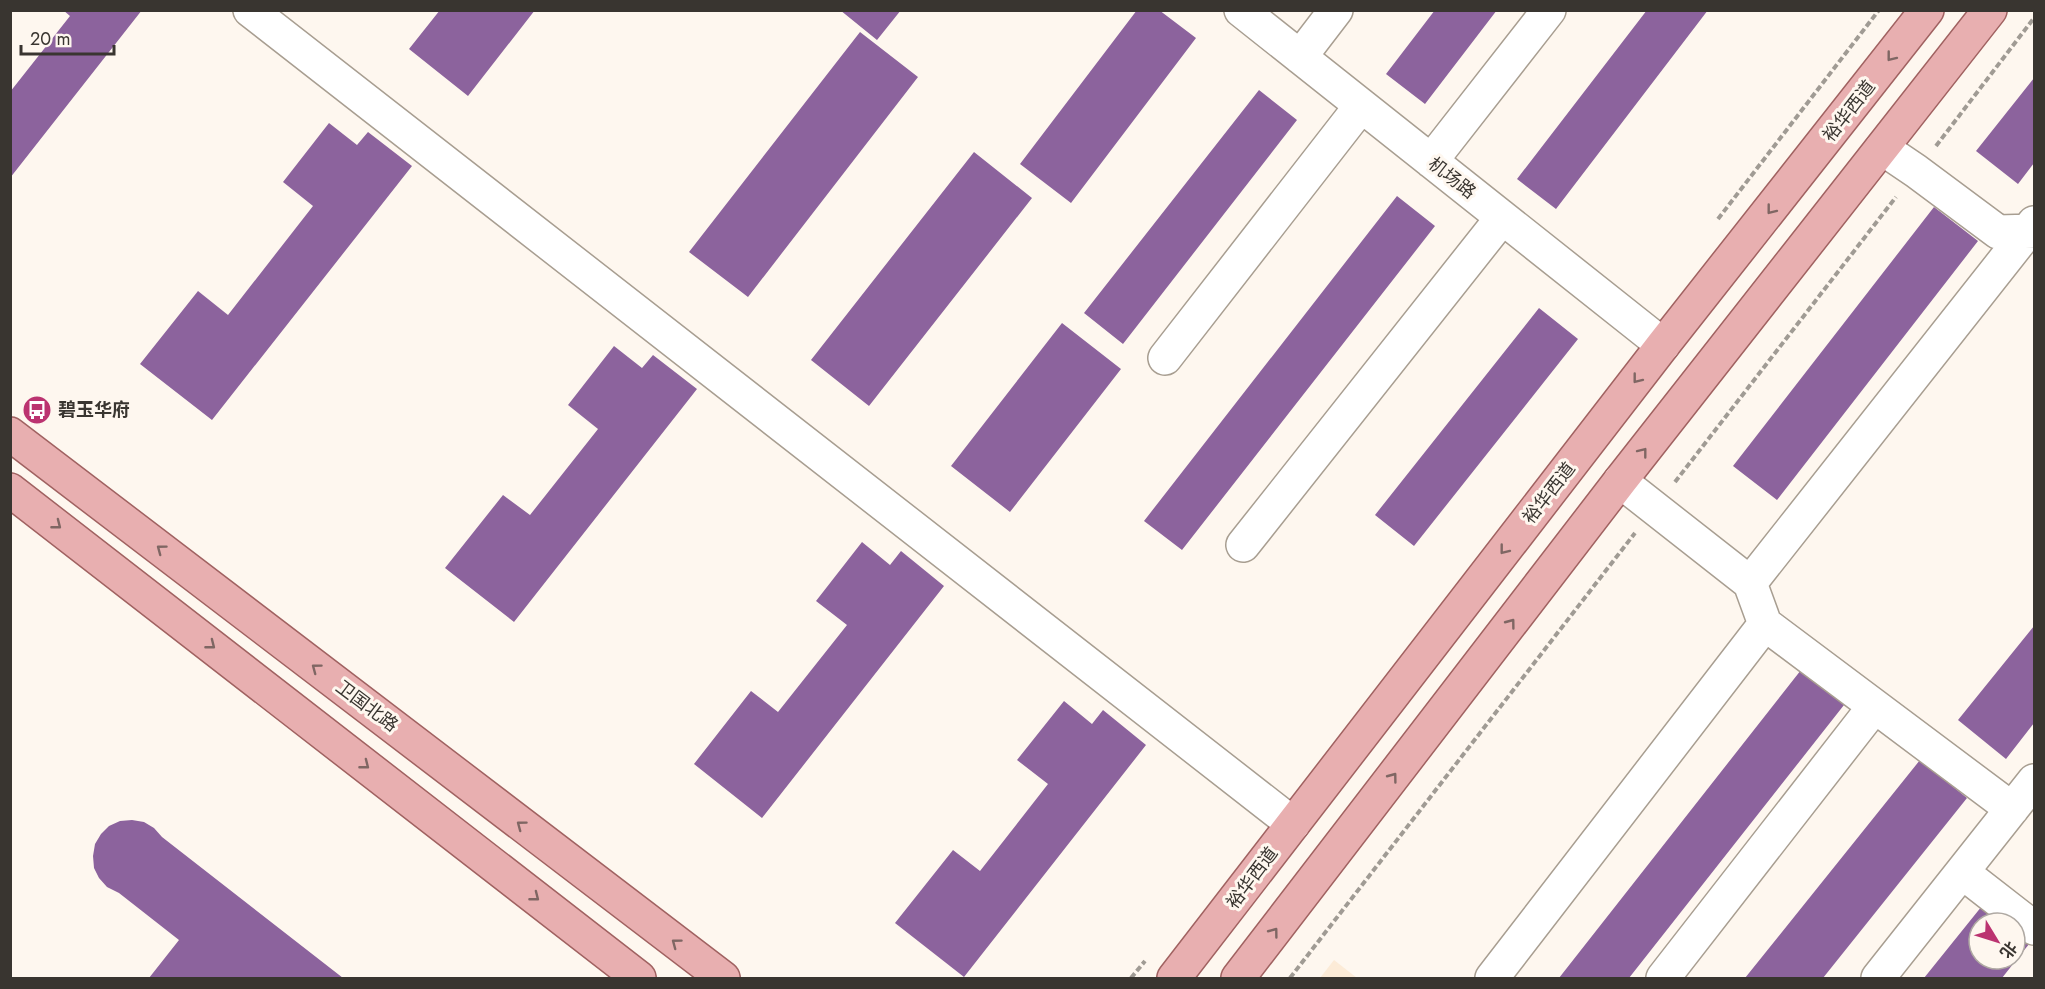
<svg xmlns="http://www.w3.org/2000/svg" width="2045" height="989" font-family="Jost,'Noto Sans SC',sans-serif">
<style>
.built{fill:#fcebd7}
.building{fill:#8c639d;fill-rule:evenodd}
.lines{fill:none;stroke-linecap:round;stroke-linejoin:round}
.minor-casing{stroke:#a89e91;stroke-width:36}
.major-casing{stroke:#a06261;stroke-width:36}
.path{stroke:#a09b94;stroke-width:4;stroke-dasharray:6 3;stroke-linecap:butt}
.minor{stroke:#fff;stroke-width:33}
.major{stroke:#e8afb0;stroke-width:33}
.oneway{stroke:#7f6663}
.labels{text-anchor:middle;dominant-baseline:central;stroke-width:6;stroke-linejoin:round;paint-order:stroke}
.street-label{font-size:18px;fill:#393530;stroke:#fef7ef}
.poi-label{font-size:18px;font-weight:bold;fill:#393530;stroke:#fef7ef;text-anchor:start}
</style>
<rect width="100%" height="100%" fill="#fef7ef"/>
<path class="built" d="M1334,960L1357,978H1320Z"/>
<path class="building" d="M63,10H142L10,178V92L70,16Z
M440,10H535L468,96L409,49Z
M840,10H901L877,40Z
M1137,10H1159L1196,38L1071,203L1020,164Z
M1435,10H1497L1425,104L1386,74Z
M1647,10H1708L1556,209L1517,179Z
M860,32L918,77L748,297L689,252Z
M2034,78V163L2018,184L1976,151Z
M1259,90L1297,120L1123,344L1084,313Z
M329,123L357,145L368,132L412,166L212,420L140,364L198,291L228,315L313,206L283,182Z
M974,152L1032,198L869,406L811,360Z
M1397,196L1435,226L1182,550L1144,521Z
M1934,207L1978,241L1777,500L1733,466Z
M1539,308L1578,339L1414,546L1375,515Z
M1062,323L1121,369L1010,512L951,466Z
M614,346L642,368L653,355L697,389L514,622L445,568L503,495L530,515L598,429L568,405Z
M862,542L890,565L901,551L944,586L762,818L694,764L751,691L778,712L847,625L816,601Z
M2034,626V723L2006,759L1958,720Z
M1801,670L1844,705L1629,978H1559Z
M1064,701L1092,724L1103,710L1146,745L964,977L895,923L953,850L980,871L1048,784L1017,760Z
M1920,760L1967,798L1823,978H1745Z
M132,820L144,822L154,828L162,837L343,978H228L226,977L224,978H149L179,940L119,893L107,887L99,878L94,868L93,856L95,844L101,834L109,826L120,821Z
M1990,896L2034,938L2017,959L2002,978H1924ZM1979,923H2015V959H1979Z"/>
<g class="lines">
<g class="minor-casing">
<path id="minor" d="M250,10L1293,824
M1241,10L1663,345
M1300,57L1336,10
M1882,148L1916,171L1998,232L2034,231
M1431,161L1549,10
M1165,358L1361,106
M1620,481L1750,583L1765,624L2012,809
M1243,545L1502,218
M1750,583L2034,223
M1962,872L2034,928
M1492,978L1765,624
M1663,978L1874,707
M1878,978L2034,781"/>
</g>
<g class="major-casing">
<path id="major" d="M10,434L723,978
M10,490L639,978
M1174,978L1663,345L1927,10
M1238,978L1620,481L1990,10"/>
</g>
<path class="path" d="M1936,146L2034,18
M1718,219L1879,10
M1675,482L1896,197
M1131,978L1145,961
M1290,978L1635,533"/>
<use href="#minor" class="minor"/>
<use href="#major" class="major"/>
</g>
<defs><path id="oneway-chevron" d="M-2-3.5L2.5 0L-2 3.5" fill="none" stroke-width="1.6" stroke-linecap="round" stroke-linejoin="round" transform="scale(1.5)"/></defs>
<g class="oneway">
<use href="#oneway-chevron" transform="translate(1891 57) rotate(128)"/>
<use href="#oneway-chevron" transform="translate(1771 210) rotate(128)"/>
<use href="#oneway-chevron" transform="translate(1637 379) rotate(128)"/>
<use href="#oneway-chevron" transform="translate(1643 452) rotate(-52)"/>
<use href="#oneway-chevron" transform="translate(57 525) rotate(38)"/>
<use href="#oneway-chevron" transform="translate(161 549) rotate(-143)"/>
<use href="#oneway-chevron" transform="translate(1504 550) rotate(128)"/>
<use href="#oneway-chevron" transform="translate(1511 623) rotate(-53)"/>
<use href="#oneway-chevron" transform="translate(211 645) rotate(38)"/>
<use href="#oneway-chevron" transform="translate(316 668) rotate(-143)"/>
<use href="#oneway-chevron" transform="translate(365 765) rotate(38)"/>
<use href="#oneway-chevron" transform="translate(1393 777) rotate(-53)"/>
<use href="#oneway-chevron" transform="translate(521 825) rotate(-143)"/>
<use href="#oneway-chevron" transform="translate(535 897) rotate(38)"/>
<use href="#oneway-chevron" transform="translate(1274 932) rotate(-53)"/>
<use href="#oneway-chevron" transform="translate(676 943) rotate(-143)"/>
</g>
<defs>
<g id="bus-disc" transform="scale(1.5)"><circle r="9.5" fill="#bb3370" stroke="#fef7ef"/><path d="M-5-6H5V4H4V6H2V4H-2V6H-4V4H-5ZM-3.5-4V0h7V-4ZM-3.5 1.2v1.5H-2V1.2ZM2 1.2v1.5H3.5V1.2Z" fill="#fff"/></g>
</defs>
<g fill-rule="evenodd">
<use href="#bus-disc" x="37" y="410"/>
</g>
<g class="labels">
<g class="street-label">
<text transform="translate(1849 111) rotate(-52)">裕华西道</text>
<text transform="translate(1452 178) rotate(38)">机场路</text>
<text transform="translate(1549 493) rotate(-52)">裕华西道</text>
<text transform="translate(367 706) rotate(37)">卫国北路</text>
<text transform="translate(1252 878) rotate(-53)">裕华西道</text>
</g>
<g class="poi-label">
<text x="58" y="410">碧玉华府</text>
</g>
</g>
<rect width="2045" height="989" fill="none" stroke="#393530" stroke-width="24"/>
<g transform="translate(1997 941) rotate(128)"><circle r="28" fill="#fef7ef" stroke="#afa9a3" stroke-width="1.5"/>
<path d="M0-4.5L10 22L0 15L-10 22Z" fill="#bb3370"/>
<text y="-9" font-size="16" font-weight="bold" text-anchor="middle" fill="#393530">北</text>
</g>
<path d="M21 45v9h93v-9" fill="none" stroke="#393530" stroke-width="3"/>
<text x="30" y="45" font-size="18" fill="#393530" stroke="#fef7ef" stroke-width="4.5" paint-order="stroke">20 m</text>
</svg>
